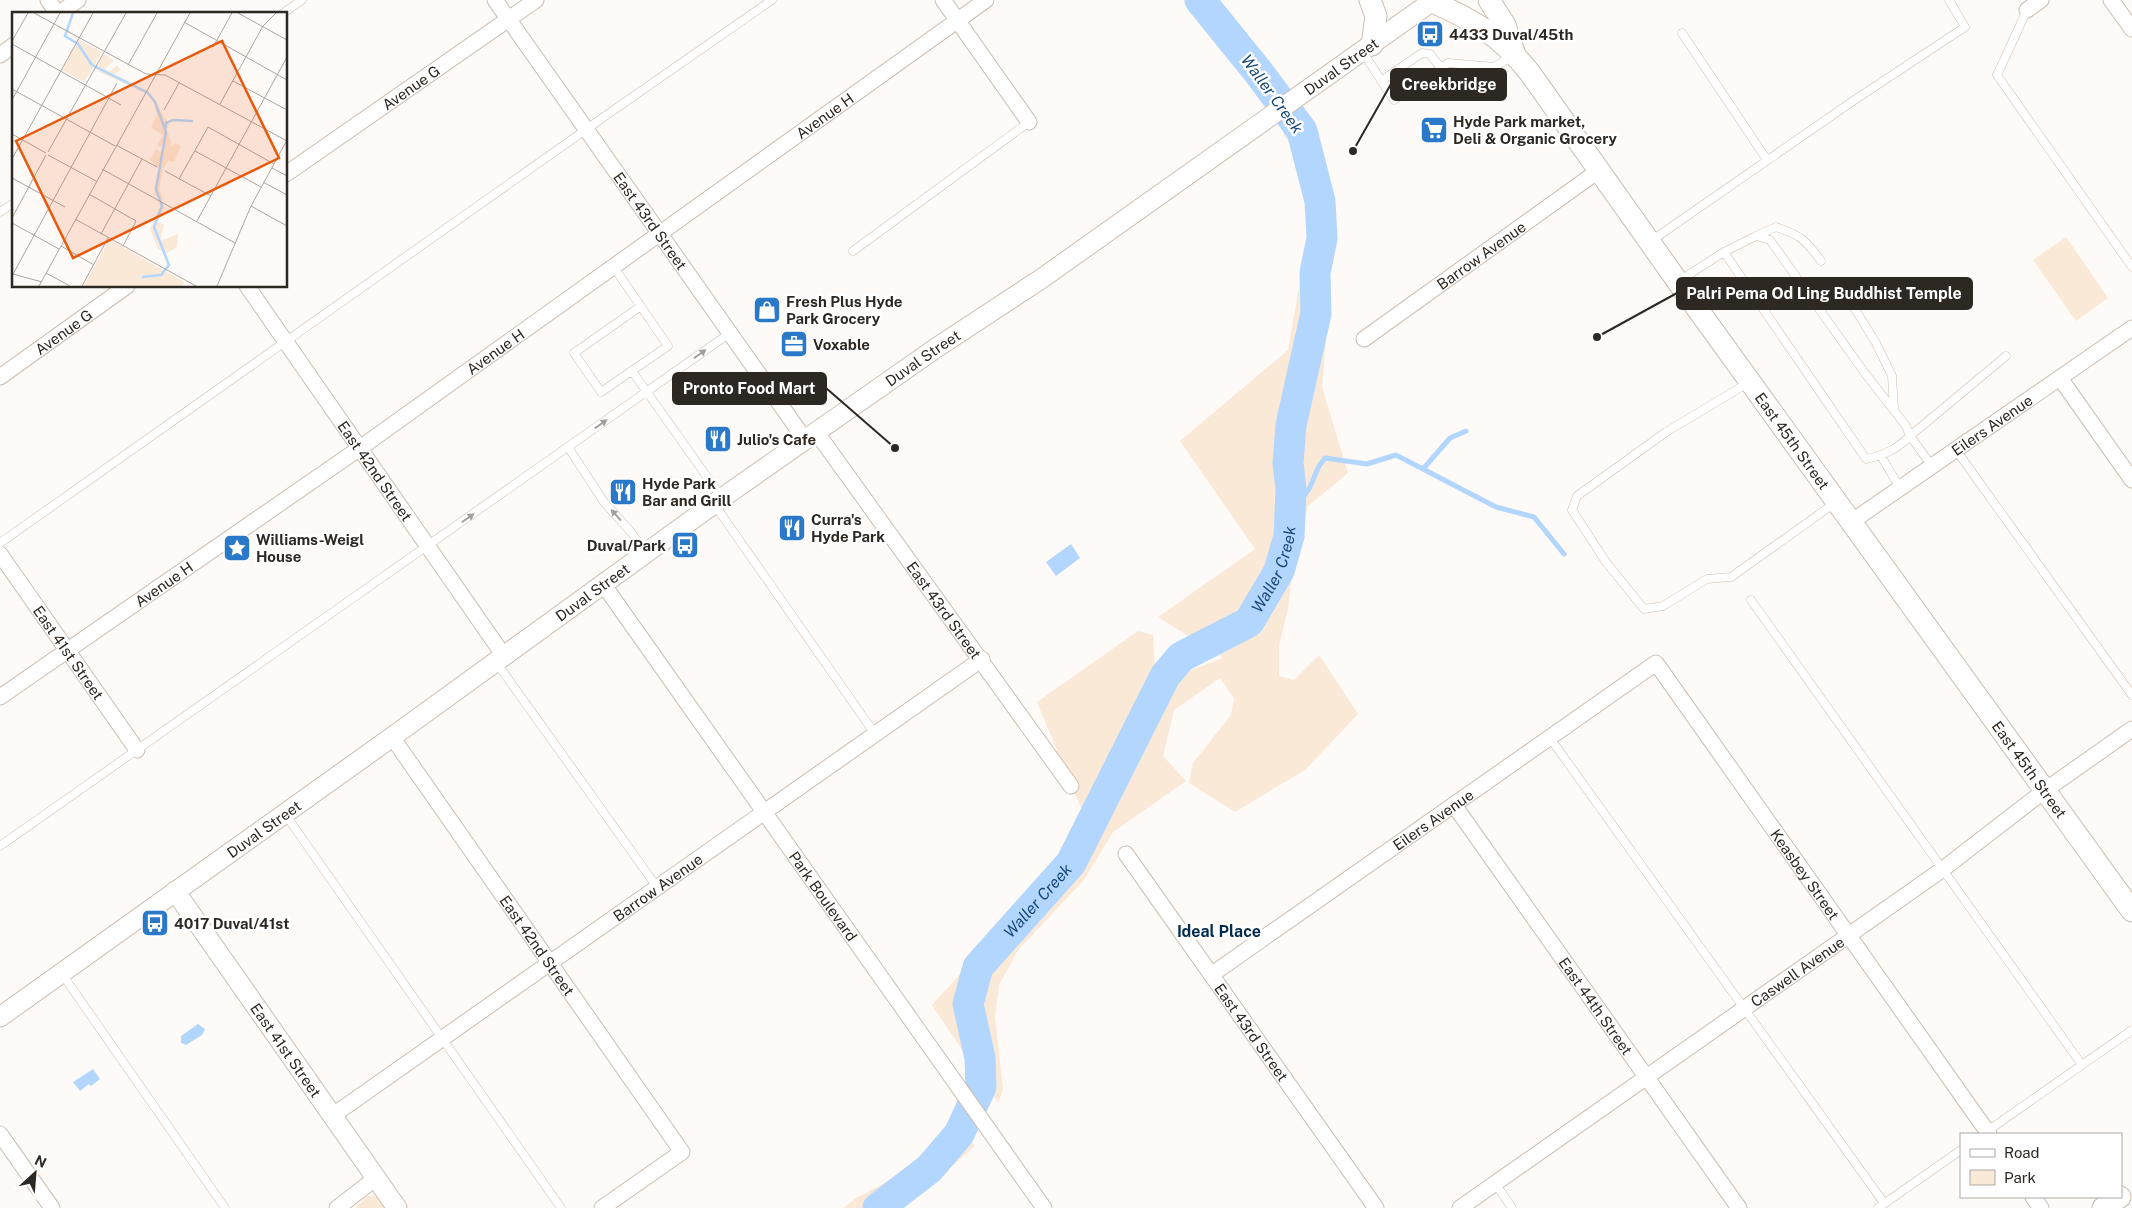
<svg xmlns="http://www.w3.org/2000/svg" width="2132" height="1208" font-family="'Public Sans',sans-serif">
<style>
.green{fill:#fbe9d8}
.water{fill:#b2d6fe}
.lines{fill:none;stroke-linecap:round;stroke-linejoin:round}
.stream{stroke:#b2d6fe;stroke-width:5}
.river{stroke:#b2d6fe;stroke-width:31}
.service-casing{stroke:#ccbdb0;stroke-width:9}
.minor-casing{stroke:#ccbdb0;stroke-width:17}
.tertiary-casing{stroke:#ccbdb0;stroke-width:21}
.secondary-casing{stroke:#ccbdb0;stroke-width:23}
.service{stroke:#fff;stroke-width:8}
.minor{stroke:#fff;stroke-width:15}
.tertiary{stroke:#fff;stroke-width:19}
.secondary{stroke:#fff;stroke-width:21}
.oneway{fill:#a19e9c}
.labels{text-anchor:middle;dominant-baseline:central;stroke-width:5;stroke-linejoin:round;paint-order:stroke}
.poi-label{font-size:15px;font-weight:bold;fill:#2e2823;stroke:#fff;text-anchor:start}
.street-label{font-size:15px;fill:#2e2823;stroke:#fff}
.water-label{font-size:16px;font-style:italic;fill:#174778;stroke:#fff}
.neighbourhood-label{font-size:16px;font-weight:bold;fill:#032a4f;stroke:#fff}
.inset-river{fill:none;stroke:#b2d6fe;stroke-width:2.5}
.inset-road{fill:none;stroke:#aaa6a2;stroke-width:1}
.view{fill:#e8590c;fill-opacity:0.15;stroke:#e8590c;stroke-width:2.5}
.inset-edge{fill:none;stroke:#2e2823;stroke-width:2.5}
.leader{fill:none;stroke:#2e2823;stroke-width:2}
.callout-dot{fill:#2e2823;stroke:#fff;stroke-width:2}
.callout{fill:#2e2823;stroke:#2e2823;stroke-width:2}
.callout-label{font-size:16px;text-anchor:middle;font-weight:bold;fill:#fff}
</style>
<rect width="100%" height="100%" fill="#fdfaf7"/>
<path class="green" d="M1183,0H1217L1251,44L1283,81L1259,96Z
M1308,116L1330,220L1327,275L1328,319L1322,387L1348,473L1308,506L1293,563L1288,609L1279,646V676L1294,680L1319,655L1358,714L1305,770L1235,812L1189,783L1193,763L1231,715L1234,698L1220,678L1174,710L1163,756L1186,781L1113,832L1084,880L1018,950L999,985L995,1017L1003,1089L998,1103L932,1005L1056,869L1084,815L1037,702L1138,631L1153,635L1155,668L1166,686L1186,672L1223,658L1158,617L1255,549L1180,441L1288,350L1315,197L1300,160L1283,134Z
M2066,237L2108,298L2076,321L2033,260Z
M955,1120L975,1146L904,1208H843L856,1198L921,1164Z
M373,1195L381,1201L386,1208H355L366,1197Z"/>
<path class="water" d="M1071,544L1080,558L1056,576L1046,562Z
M198,1024L205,1029L202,1035L186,1045L181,1043V1036Z
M93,1069L100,1079L91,1086L89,1084L80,1091L73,1082Z"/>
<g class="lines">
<path class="stream" d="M1423,469L1450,438L1466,431
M1290,515L1309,489L1319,466L1325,458L1367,464L1396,455L1496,507L1534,517L1564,554"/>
<path class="river" id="s1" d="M878,1208L929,1169L959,1134L981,1087L980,1058L968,1004L978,967L1071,863L1165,676L1181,657L1249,622L1279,571L1289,536L1291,489L1288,463L1291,425L1316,313L1315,273L1322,238L1320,201L1302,131L1259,73L1200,0"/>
<g class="service-casing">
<path id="service" d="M2027,10L1997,75L2132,267
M282,14L302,0
M1682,33L1767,160
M1362,51L1394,100L1448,63L1494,67L1514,55
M1381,81L1422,53L1430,54L1441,68
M0,212L14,203
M1756,236L1776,227C1800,235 1806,240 1821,261
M1651,241L1853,101L1965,27L1949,0
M853,251L1029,122
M613,266L668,346L601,392L574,353L641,306
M1679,281L1724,252L1756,236L1770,240L1864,372L1906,426L1910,436C1897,449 1885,455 1866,459L1724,252
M1842,288L1876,343L1892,376L1894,410
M632,371L722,498
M1748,383L1666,432L1577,496L1572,510L1606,562L1644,609L1663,606L1707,579L1731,577L1835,503
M568,447L604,502L631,532L646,553
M1956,450L2132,695
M1881,456L1900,488
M1932,466L1910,436L2006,356
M714,504L875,734
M0,543L608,114L772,0
M1751,600L2082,1065
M496,662L657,887
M1550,738L1884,1203
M285,814L561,1208
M0,846L730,333
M62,974L225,1208
M1986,1132L2132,1030
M1495,1183L1512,1208
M1878,1208L1961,1150"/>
</g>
<g class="minor-casing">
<g id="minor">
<path d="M48,0L58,14"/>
<path id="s2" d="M495,0L806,441"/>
<path d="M943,0L1029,122"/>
<path d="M2111,0L2132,29"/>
<path d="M2027,10L2041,0"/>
<path d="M58,14L78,0"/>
<path d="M0,55L14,45"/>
<path id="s3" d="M286,174L536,0"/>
<path id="s4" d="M247,286L504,656"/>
<path id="s5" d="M1364,339L1598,171"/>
<path id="s6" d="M0,377L127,286"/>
<path d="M2060,378L2132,480"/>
<path id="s7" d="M817,433L1071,786"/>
<path id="s8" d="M1851,522L2132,328"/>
<path id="s9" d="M0,554L137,750"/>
<path id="s10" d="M603,584L1044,1208"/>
<path id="s11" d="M0,697L360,448L986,0"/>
<path id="s12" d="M392,737L682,1152L602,1208"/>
<path id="s13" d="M1454,805L1739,1208"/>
<path id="s14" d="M1126,854L1376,1208"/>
<path id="s15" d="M1211,975L1656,663L1989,1134"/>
<path id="s16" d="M332,1116L982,659"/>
<path d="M0,1134L52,1208"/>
<path d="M2033,1197L2041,1208"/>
<path d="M337,1208L376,1178"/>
<path id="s17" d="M1460,1208L1943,869L2044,791L2132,729"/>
</g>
</g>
<g class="tertiary-casing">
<g id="tertiary">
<path id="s18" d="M175,891L397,1208"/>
<path id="s19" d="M0,1017L392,737L722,498L936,348L1041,279L1434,0"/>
</g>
</g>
<g class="secondary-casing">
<g id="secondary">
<path d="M1370,0L1376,16L1372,45"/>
<path id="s20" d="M1428,0C1472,19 1500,35 1530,73L1678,282L2132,911"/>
<path d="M1489,0L1505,25L1514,52"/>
<path d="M2103,1208L2120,1197"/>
</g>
</g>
<use href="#service" class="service"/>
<use href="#minor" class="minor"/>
<use href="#tertiary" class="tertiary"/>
<use href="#secondary" class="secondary"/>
</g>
<defs><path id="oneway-solid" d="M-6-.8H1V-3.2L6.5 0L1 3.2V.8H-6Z" transform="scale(1.25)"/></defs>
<g class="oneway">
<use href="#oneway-solid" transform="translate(700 354) rotate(-35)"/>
<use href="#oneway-solid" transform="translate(601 424) rotate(-35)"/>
<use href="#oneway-solid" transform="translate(616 515) rotate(-132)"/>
<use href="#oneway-solid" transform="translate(468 518) rotate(-35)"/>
</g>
<defs>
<g id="bus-square" transform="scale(1.4375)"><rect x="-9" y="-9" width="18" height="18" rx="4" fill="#2a79c9" stroke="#fff"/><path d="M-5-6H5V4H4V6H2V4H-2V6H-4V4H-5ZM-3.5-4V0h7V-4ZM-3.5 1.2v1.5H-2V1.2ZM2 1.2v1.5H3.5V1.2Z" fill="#fff"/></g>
<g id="supermarket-square" transform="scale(1.4375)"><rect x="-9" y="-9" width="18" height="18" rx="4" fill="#2a79c9" stroke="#fff"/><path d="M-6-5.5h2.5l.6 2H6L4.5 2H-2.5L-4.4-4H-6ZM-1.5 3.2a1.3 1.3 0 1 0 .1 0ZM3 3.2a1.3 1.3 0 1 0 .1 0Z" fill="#fff"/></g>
<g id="shop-square" transform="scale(1.4375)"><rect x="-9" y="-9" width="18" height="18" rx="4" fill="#2a79c9" stroke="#fff"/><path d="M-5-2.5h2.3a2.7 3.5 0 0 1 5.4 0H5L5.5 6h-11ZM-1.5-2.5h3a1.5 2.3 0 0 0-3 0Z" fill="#fff"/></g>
<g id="office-square" transform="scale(1.4375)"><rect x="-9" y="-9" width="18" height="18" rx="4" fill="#2a79c9" stroke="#fff"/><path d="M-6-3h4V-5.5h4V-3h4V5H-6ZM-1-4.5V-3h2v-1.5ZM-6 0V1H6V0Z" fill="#fff"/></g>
<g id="restaurant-square" transform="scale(1.4375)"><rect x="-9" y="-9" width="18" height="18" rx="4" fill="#2a79c9" stroke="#fff"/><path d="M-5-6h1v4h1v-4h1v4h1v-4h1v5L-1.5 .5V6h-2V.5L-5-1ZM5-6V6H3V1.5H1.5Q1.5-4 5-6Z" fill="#fff"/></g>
<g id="sight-square" transform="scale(1.4375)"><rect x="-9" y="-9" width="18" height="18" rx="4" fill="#2a79c9" stroke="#fff"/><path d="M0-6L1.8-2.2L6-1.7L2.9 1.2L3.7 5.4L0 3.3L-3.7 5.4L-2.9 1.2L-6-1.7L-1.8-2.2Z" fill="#fff"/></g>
</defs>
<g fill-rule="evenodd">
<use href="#bus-square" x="1430" y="34"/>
<use href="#supermarket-square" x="1434" y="130"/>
<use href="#shop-square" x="767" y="310"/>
<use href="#office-square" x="794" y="344"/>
<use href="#restaurant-square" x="718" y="439"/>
<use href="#restaurant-square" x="623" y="492"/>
<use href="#restaurant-square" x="792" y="528"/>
<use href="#bus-square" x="685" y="545"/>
<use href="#sight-square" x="237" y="548"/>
<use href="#bus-square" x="155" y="923"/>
</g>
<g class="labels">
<g class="poi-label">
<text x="1449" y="34">4433 Duval/45th</text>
<text x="1453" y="121">Hyde Park market,<tspan x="1453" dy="17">Deli &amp; Organic Grocery</tspan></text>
<text x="786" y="301">Fresh Plus Hyde<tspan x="786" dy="17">Park Grocery</tspan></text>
<text x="813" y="344">Voxable</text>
<text x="737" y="439">Julio's Cafe</text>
<text x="642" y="483">Hyde Park<tspan x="642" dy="17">Bar and Grill</tspan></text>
<text x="811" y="519">Curra's<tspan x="811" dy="17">Hyde Park</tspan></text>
<text x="256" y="539">Williams-Weigl<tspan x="256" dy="17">House</tspan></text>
<text x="666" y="545" text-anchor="end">Duval/Park</text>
<text x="174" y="923">4017 Duval/41st</text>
</g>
<g class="street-label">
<text stroke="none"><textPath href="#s19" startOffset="1644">Duval Street</textPath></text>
<text stroke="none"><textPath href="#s3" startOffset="152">Avenue G</textPath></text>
<text stroke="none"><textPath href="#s11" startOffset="1009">Avenue H</textPath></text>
<text stroke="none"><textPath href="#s2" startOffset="270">East 43rd Street</textPath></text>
<text stroke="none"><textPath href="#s5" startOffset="144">Barrow Avenue</textPath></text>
<text stroke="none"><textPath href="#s6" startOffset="78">Avenue G</textPath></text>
<text stroke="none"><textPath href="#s11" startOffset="604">Avenue H</textPath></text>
<text stroke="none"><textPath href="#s19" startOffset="1134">Duval Street</textPath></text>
<text stroke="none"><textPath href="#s8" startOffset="171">Eilers Avenue</textPath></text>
<text stroke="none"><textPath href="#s20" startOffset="579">East 45th Street</textPath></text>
<text stroke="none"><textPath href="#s4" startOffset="225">East 42nd Street</textPath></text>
<text stroke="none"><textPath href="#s11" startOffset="199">Avenue H</textPath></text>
<text stroke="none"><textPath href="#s19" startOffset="729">Duval Street</textPath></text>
<text stroke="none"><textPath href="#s7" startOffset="218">East 43rd Street</textPath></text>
<text stroke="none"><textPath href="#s9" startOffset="120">East 41st Street</textPath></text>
<text stroke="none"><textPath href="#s20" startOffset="984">East 45th Street</textPath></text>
<text stroke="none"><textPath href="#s15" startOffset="271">Eilers Avenue</textPath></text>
<text stroke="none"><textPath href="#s19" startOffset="324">Duval Street</textPath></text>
<text stroke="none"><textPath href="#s15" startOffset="802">Keasbey Street</textPath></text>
<text stroke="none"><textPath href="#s16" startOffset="398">Barrow Avenue</textPath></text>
<text stroke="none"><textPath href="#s10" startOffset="382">Park Boulevard</textPath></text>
<text stroke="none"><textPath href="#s12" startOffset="254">East 42nd Street</textPath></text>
<text stroke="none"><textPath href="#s17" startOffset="412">Caswell Avenue</textPath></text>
<text stroke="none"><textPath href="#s13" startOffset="246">East 44th Street</textPath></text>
<text stroke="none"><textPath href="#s14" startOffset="218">East 43rd Street</textPath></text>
<text stroke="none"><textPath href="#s18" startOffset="194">East 41st Street</textPath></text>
</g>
<g class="water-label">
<text transform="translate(1272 94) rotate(54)">Waller Creek</text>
<text stroke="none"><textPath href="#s1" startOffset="794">Waller Creek</textPath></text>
<text stroke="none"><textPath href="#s1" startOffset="374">Waller Creek</textPath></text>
</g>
<g class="neighbourhood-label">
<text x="1219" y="931">Ideal Place</text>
</g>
</g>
<g transform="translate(12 12)">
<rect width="275" height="275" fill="#fdfaf7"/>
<path d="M67,28L90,40L72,70L50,58ZM92,42L102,48L93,57L98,59L105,53L109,58L102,62L132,77L130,79L87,60L84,57ZM136,79L157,112L155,117L160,134L163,131L169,134L162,150L156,149L151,157L147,178L153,189L142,183L147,157L138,148L144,137L149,141L153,136L145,134L151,123L139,116L145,102L141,86L135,82ZM149,193L153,194L146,210L152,213L148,229L166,222L165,235L155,241L146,237L138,217ZM97,227L172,270L170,274H72Z" fill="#fbe9d8"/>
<path class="inset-river" d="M61,1L53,24L66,32L80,53L136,81L143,90L154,120L144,177L150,194L142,215L157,253L149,263L130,265M153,118L154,111L161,108L181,109"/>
<path class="inset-road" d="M22,1L134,62L153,63L275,129M226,1L275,28M172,10L275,68M0,29L16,1M0,32L109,93M201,35L220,1M116,53L145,1M221,69L275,98M0,77L103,134M0,88L48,1M208,92L251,14L264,1M152,98L167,71M0,122L34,141M104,133L145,155M183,139L249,175M36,140L114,1M36,143L84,169M0,147L81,1M260,156L275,164M90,157L223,231M153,159L199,184M0,166L53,195M167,167L196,115L262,152M251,170L275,183M77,182L124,209L111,234M239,194L275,214M0,206L34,143M63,207L184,274M185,209L275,45M0,211L47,237M89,222L130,147M49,234L82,253M34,261L58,274M1,262L30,270M0,264L105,71M27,274L178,1M70,274L96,226M205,274L239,194L275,128"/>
<path class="view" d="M210,29L267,146L61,246L4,129Z"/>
<rect width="275" height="275" class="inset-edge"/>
</g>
<path class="leader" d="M1353 151L1391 84M1597 337L1677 293M895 448L826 388"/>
<g class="callout-dot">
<circle cx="1353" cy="151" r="5"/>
<circle cx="1597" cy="337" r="5"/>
<circle cx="895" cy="448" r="5"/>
</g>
<g class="callout">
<rect x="1391" y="69" width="115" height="31" rx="5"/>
<rect x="1677" y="278" width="295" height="31" rx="5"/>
<rect x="673" y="373" width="153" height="31" rx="5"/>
</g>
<g class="callout-label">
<text x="1449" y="90">Creekbridge</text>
<text x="1824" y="299">Palri Pema Od Ling Buddhist Temple</text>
<text x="749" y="394">Pronto Food Mart</text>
</g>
<rect x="1960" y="1133" width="162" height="65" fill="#ffffff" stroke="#aba9a7"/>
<rect x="1970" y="1149" width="25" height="8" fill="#ffffff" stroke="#aba9a7"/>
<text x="2004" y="1158" font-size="15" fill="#2e2823">Road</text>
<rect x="1970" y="1170" width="25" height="15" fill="#fbe9d8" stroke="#aba9a7"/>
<text x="2004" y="1183" font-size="15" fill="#2e2823">Park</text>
<g transform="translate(35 1173) rotate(26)" stroke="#ffffff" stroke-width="4" paint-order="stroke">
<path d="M0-4L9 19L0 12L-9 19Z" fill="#2e2823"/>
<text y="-8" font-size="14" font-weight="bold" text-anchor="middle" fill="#2e2823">N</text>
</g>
</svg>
